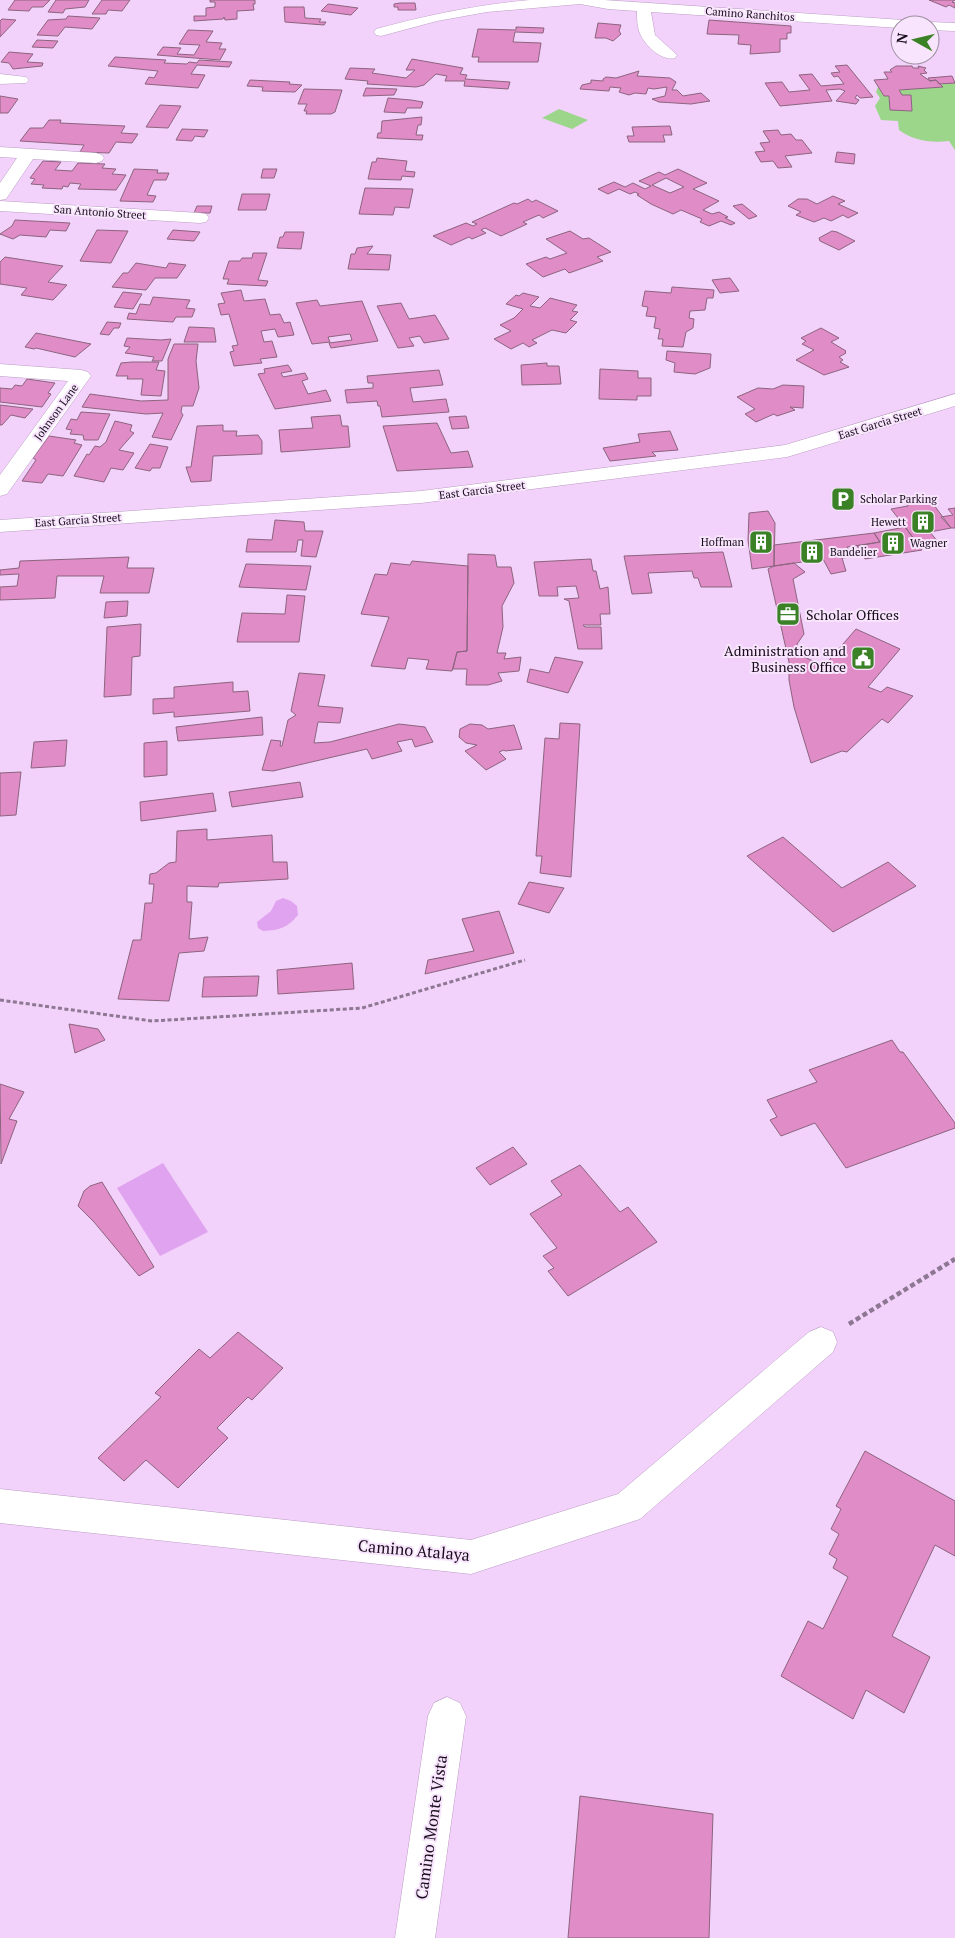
<svg xmlns="http://www.w3.org/2000/svg" width="955" height="1938" font-family="'PT Serif',serif">
<style>
.green{fill:#9bd68b}
.water{fill:#e0a3ef}
.building{fill:#e08cc6;stroke:#8c647f;fill-rule:evenodd}
.lines{fill:none;stroke-linecap:round;stroke-linejoin:round}
.minor-casing{stroke:#bb9dc3;stroke-width:1}
.path-far1{stroke:#8d7793;stroke-width:3;stroke-dasharray:4 2.5;stroke-linecap:butt}
.path{stroke:#8d7793;stroke-width:4.5;stroke-dasharray:5 3;stroke-linecap:butt}
.minor{fill:#fff;fill-rule:evenodd}
.labels{text-anchor:middle;dominant-baseline:central;stroke-width:4;stroke-linejoin:round;paint-order:stroke}
.far-street-label{font-size:11px;fill:#170d1a;stroke:#f8e5fd}
.far-poi-label{font-size:11px;fill:#170d1a;stroke:#f8e5fd;text-anchor:start}
.poi-label{font-size:14px;fill:#170d1a;stroke:#f8e5fd;text-anchor:start}
.near-street-label{font-size:16px;fill:#170d1a;stroke:#f8e5fd}
</style>
<rect width="100%" height="100%" fill="#f2d2fa"/>
<path class="green" d="M955,83V150L949,141C931,143 914,141 899,130L898,121L881,120L875,106L880,98L876,92L878,87L884,96H889L890,110L912,111L911,96L902,95L899,90L943,87L941,84Z
M559,109L588,120L572,129L542,118Z"/>
<path class="water" d="M283,898L291,901L297,906L298,915C287,928 280,930 263,931L258,928L257,922L271,911L276,901Z
M163,1163L208,1232L160,1256L117,1188Z"/>
<path class="building" d="M15,0H50L43,7H32L29,11L8,10Z
M56,0H89L85,7L65,9L63,13L48,12Z
M102,0H130L122,11L108,10L106,14H92Z
M210,0H255V4H253L254,10L237,11V19L225,20L224,17L223,19L194,21V16H206V8L215,7V2H210Z
M929,0H955L952,2L955,3V8L949,5L946,7Z
M400,3H415L416,10H398V7H394V4Z
M328,4L358,8L351,15L321,11Z
M284,7H304L305,18L321,19L319,22H326L324,25L285,22Z
M68,16L100,18L92,29L65,27L58,36L37,35L48,20L66,19Z
M2,19L16,20L0,37V21Z
M709,20L791,26V33H787V39H780V52L750,54L751,45L738,44L739,35L707,34Z
M598,23L621,25L619,31L621,34L613,41L606,38H595Z
M516,27L544,28L543,33L515,32L513,42L541,43L538,62H478L479,57H472L478,29L516,30Z
M188,30L213,31L206,42L222,43L219,49H226L220,60L157,55L163,47L181,48L177,54L194,55L200,45L179,44Z
M37,40L58,41L53,48L32,47Z
M9,52L33,54L27,62L43,63L42,66L13,69L9,63L1,62Z
M115,57L166,60L164,63L187,64L189,62L197,63L199,60L232,62L229,67L197,65L191,74L205,75L198,88L145,84L149,77L154,78L158,71L108,66Z
M412,59L463,68L460,74L467,75L465,79L510,82L508,89L464,86L465,81H445L447,76L436,74L424,85L416,87L367,84L368,81L345,79L350,68L375,69L372,73L406,78L415,70H406Z
M847,65L873,97L860,98L857,95L855,98L859,100L856,104L836,101L845,91L840,89L826,90L832,101L780,106L765,83L782,82L789,92L810,90L799,75L812,74L821,86L844,84L838,76L834,77L831,73L840,72L835,66Z
M896,66H912L913,68H919L918,66L926,68L924,70L927,73L920,74L930,81L936,80L943,87L899,90L902,95H911L912,111L890,110L889,96H884L874,80L888,79L884,72H892L890,70Z
M639,71L637,76L670,78L676,82L672,90H677L683,96L701,93L710,101L691,104L659,102L652,99L665,96L667,87L654,89L648,88L646,94L635,93L629,95L619,92L621,88L610,87L609,91L580,89L582,85L591,83V80L603,81V79L606,77L616,78Z
M952,76L955,83L939,84L936,80L930,81L928,78Z
M250,80L290,82L289,84L302,85L295,92L262,91L263,87L247,86Z
M366,88L397,89L394,95L363,96Z
M304,89L342,90L335,112L331,114H306L307,111H304L307,104H298Z
M0,96L18,99L8,113H0Z
M388,98L411,100L423,102L421,108H407L405,113L384,112Z
M160,105L181,106L168,128L146,127Z
M422,117L421,125H418L416,135H423L422,140L377,138L378,133H381L382,121Z
M49,120H61L60,123L125,126L121,133L138,134L132,143L116,142L109,153L80,152L84,145L20,141L30,128H43Z
M670,126L672,135H663L665,142H629L627,136H634L632,127Z
M182,129L208,130L204,137L195,136L192,141L176,140Z
M778,130L781,135L791,134L796,140H802L812,153L785,156L792,167L778,168L773,161L761,162L755,152L765,151L760,143L770,142L763,131Z
M837,152L855,154L854,164L835,162Z
M377,158L407,161L405,171L415,172L414,177L402,176L401,180L368,179L372,162H376Z
M43,161L61,162L55,170L72,171L78,163L105,164L102,168L116,169L112,174L126,175L116,190L78,189L81,184L70,183L68,187L63,186L62,189L42,188L44,185L31,184L35,179L30,178Z
M134,169L158,170L157,173H169L166,180H154L147,195L156,196L153,202L120,201Z
M263,169H277L274,178H261Z
M678,169L707,183L693,189L719,201L703,210L712,214L719,212L728,217L725,218L735,223L731,225L721,221L709,226L700,222L702,219L681,210L673,214L651,204L637,195L639,194L635,192L630,194L619,189L608,194L598,189L614,182L625,187L633,183L645,189L651,186L639,181L659,172L665,175ZM666,178L684,187L670,193L652,185Z
M365,188L413,189L409,208L395,207L393,215L359,214Z
M242,194H270L266,210H238Z
M833,196L845,201L838,204L858,213L848,218L843,215L831,221L824,218L814,222L796,215L801,212L788,206L798,199H807L817,204Z
M528,199L532,202L536,200L558,211L543,218L539,215L523,222L527,224L501,236L485,228L481,230L486,233L472,239L469,237L451,245L433,236L466,223L473,226L477,224L472,222L514,203L517,204Z
M742,204L757,216L749,219L733,206Z
M197,206H212L210,213H194Z
M15,220L70,223L66,231L50,230L46,237L20,235L13,239L0,234L12,226Z
M97,230L128,231L111,263L80,261Z
M173,230L200,232L194,241L167,239Z
M570,231L583,239L589,238L611,252L597,257L603,261L569,273L565,269L543,277L526,264L546,257L550,259L567,253L546,239Z
M832,231L837,232L855,241L839,250L820,241L819,238Z
M285,232H304L301,249L277,248L280,237H283Z
M373,246L367,254L391,255L389,270L348,269L351,254H355L357,248Z
M253,253H267L258,280L268,281L266,286L227,284L229,279H223L229,261H240L242,258H252Z
M5,257L63,266L48,282L67,285L53,300L21,295L27,288L0,284V262Z
M136,263L166,268L169,263L186,265L177,278H155L146,290L112,287L123,273H128Z
M730,278L739,291L720,293L712,280Z
M672,287L714,290L713,298H707L705,310L690,311L689,318L694,319L693,328L686,332L683,347L662,346L663,339H658L660,329L654,328L656,317L646,316L648,307L642,306L645,291L671,293Z
M241,290L244,301L265,299L270,315L280,314L284,323L290,322L294,335L278,337L275,329L261,331L264,342L272,341L277,357L260,359L262,363L234,366L230,352L234,351L232,346L238,345L229,314L221,315L218,304L225,303L221,293Z
M123,292L142,294L133,309L114,307Z
M523,293L539,297L530,306L540,308L550,298L577,305L572,311L578,312L570,320L577,322L566,333L552,330L532,340L537,343L529,347L523,343L511,349L494,339L511,331L500,325L514,318L523,309L506,304L516,295L519,296Z
M153,297L190,300L186,308L195,309L192,317H176L173,322L127,319L129,313L136,314L140,304L150,305Z
M317,300L320,306L362,301L378,341L331,348L329,343L352,340L350,334L328,337L330,342L312,344L296,303Z
M401,303L409,319L435,315L449,339L424,343L420,336L409,338L414,346L398,348L377,306Z
M107,322L121,323L119,328H114L109,335L100,334Z
M189,327L214,328L216,342H184Z
M821,328L839,338L831,342L846,351L845,352L846,353L839,357L843,360L840,362L849,367L824,375L796,360L814,350L802,344L806,341L801,338Z
M36,333L91,344L75,357L36,348L34,349L25,347Z
M127,338L161,340L171,339L162,361H152L154,357L125,353L130,347L124,346Z
M174,344H198L196,361L199,388L193,406H182L181,412L183,415L171,440L152,437L163,413L146,414L82,407L90,394L141,401L168,400V359Z
M667,351L711,354L710,368L695,374L674,372L675,363L666,360Z
M132,362H159L156,370L165,371L161,396L141,395L143,379H127L128,376H116L121,363Z
M547,363V366H559L561,384L522,385L521,365Z
M288,365L292,371L281,373L283,377L305,373L308,379L302,381L308,394L326,390L331,401L275,409L258,374L265,373L264,369Z
M600,369L638,371V378H651V396H637V400L599,399Z
M439,370L443,385L410,388L413,402L446,399L449,412L382,417L380,406H378L377,401L347,403L345,390L373,388V383H368L367,376Z
M27,379L55,383L48,393L51,394L42,407L0,402V388L12,389L15,385L22,386Z
M783,385L804,386L803,408L790,407L795,410L777,416L774,414L756,422L745,414L755,409L737,397L758,388L773,389Z
M0,405L33,409L25,418L11,415L2,425H0Z
M81,412L110,414L98,440H84L83,435L70,434L72,430L66,429L71,419L77,420Z
M340,415L342,426H348L350,447L281,452L279,430L313,428L311,417Z
M466,416L469,428L452,429L449,417Z
M115,421L132,425L130,431L134,433L119,450L134,453L123,470L111,468L104,482L74,476L87,454L89,455L95,446L100,447L106,442Z
M437,423L451,453L468,451L473,467L397,471L383,426Z
M223,425V431H237L236,436L258,435L262,441V454L213,456L211,481L191,482L186,467H191L197,426Z
M670,431L678,450L652,452L656,456L610,461L603,448L640,442L638,434Z
M49,436L76,440L74,443L82,445L63,476L48,474L42,483L22,481L36,460L33,458Z
M150,444L168,447L160,468H152L150,471L135,468Z
M928,497L951,528L930,532L938,542L919,545L891,509L908,506L905,501Z
M955,508V528H951L941,517L953,515L948,509Z
M768,511L775,523L774,566L752,569L748,540L749,513Z
M275,520L304,522L305,531H323L316,557L301,556L303,540H298L296,552H246L248,539L272,540Z
M905,527L922,550L865,559L857,546L880,542L874,533Z
M874,533L880,542L847,547L852,557L842,558L846,571L831,574L823,559L774,566V545Z
M723,552L732,587H701L698,578H694L692,571L648,573L652,593L632,594L624,556Z
M468,554L495,555L497,567H511L514,583L502,606L503,627L497,653H506L504,659L521,657L519,671L498,673L502,681L488,685H466L467,669H453L457,652L467,651Z
M129,557L127,568H154L149,593H100L104,576H57L55,598L0,600V587L17,586L19,574L0,575V570L19,568L20,561Z
M591,559L593,571H596L600,589L608,587L610,614H600L601,625H583L585,627H601L602,649H578L569,601L564,599L579,598L576,586L557,587L558,596H539L534,562Z
M412,561L468,566L467,651L457,652L452,671L426,669L429,660L408,658L405,669L371,666L389,617L361,614L375,574L387,575L391,563L410,565Z
M794,563L805,572L793,579L804,634L797,644L800,655L824,666L856,629L900,649L868,687L881,692L887,687L913,696L888,723L882,719L847,752L842,751L811,763L794,707L789,680V662L768,569L774,566Z
M246,564L311,566L306,590L239,587Z
M287,595L305,596L299,642H237L242,613L285,614Z
M128,601L127,616L104,618L106,602Z
M141,624L140,656L132,657L131,695L104,697L107,627Z
M555,657L583,662L568,693L527,682L530,669L549,673Z
M299,673L325,675L318,706L343,708L340,723L318,722L314,743L330,742L399,724L425,727L433,742L415,747L412,739L397,742L402,751L372,759L367,749L273,771L262,770L271,740L281,741L280,746H282L288,720L296,715L291,711Z
M233,682V692L248,691L250,711L174,717V712L153,714V699L174,698V687Z
M262,717L263,735L178,741L176,727Z
M560,723L580,724L571,877L540,873L542,856H536L545,738L559,739Z
M470,724L482,725L488,729L514,725L522,749L505,751L504,750L499,752L506,759L486,770L465,751L477,745L466,743L459,737L460,729Z
M67,740L65,766L31,768L34,742Z
M167,741V775L144,777V743Z
M21,772L16,815L0,816V773Z
M300,782L303,797L232,807L229,792Z
M213,793L216,811L141,821L140,802Z
M207,829V840L272,835L273,862H287L288,879L219,883L218,887L187,886V902H192L189,939L208,937L204,951L179,953L169,1001L118,999L133,940H141L145,903H152L154,884H149L150,874L156,873L169,863L176,862L177,831Z
M783,837L842,888L888,862L916,886L833,932L747,856Z
M529,882L564,888L549,913L518,904Z
M499,911L514,953L425,974L428,960L474,951L462,919Z
M352,963L354,989L278,994L277,970Z
M259,976L257,996L202,997L204,977Z
M69,1024L98,1029L105,1040L75,1053Z
M892,1040L900,1052H903L955,1123V1128L846,1168L815,1123L781,1136L770,1120L777,1117L767,1100L817,1082L809,1070Z
M0,1084L24,1092L9,1119L17,1121L1,1164Z
M513,1147L527,1164L490,1185L476,1168Z
M580,1165L620,1212L628,1207L657,1242L568,1296L548,1271L554,1268L543,1256L557,1248L530,1214L562,1195L551,1181Z
M102,1182L154,1267L139,1276L94,1222L78,1206L84,1191L90,1186Z
M238,1332L283,1368L252,1400L248,1397L217,1428L228,1438L178,1488L146,1460L124,1481L98,1458L161,1397L155,1393L199,1349L210,1358Z
M865,1451L955,1501V1556L935,1545L892,1636L930,1657L904,1713L866,1690L853,1719L781,1676L808,1621L823,1629L848,1577L833,1568L837,1559L829,1554L839,1534L831,1529L841,1509L836,1506Z
M580,1796L713,1814L709,1938H568Z"/>
<g class="lines">
<g class="minor-casing">
<path id="minor" d="M530,0H604L918,21L924,24L930,22L955,23V31L930,30V25H900V28L651,12L655,35L677,55L675,58C662,62 643,44 639,31C637,25 637,18 637,11L608,9L580,4L487,12L437,21L381,36L376,35L374,32L376,29C428,15 476,5 530,0Z
M0,74L26,77L29,80L26,83L0,84Z
M0,147L96,153L102,155L104,158L102,161L96,163L33,159L6,199L0,200V183L17,158L0,157Z
M0,201L200,213L206,214L209,218L206,222L200,223L0,211Z
M0,364L81,370L88,372L91,376L7,494L0,496V475L68,381L0,376Z
M955,394V406L787,457L421,503L0,532V520L421,491L785,445Z
M821,1327L833,1332L837,1342L833,1352L640,1519L471,1574L0,1523V1489L471,1540L618,1494L809,1332Z
M447,1697L460,1703L466,1716L435,1938H395L428,1716L434,1703Z"/>
</g>
<path class="path-far1" d="M0,1000L152,1021L362,1008L525,960"/>
<path class="path" d="M849,1324L955,1259"/>
<use href="#minor" class="minor"/>
</g>
<defs>
<g id="parking-square" transform="scale(1.25)"><rect x="-9" y="-9" width="18" height="18" rx="4" fill="#3b8125" stroke="#f8e5fd"/><path d="M-3.5-5.5H1a3.5 3.5 0 0 1 0 7H-1V5.5H-3.5ZM-1-3.4V-.6H.8a1.4 1.4 0 0 0 0-2.8Z" fill="#fff"/></g>
<g id="building-square" transform="scale(1.25)"><rect x="-9" y="-9" width="18" height="18" rx="4" fill="#3b8125" stroke="#f8e5fd"/><path d="M-4-6H4V6H1V3H-1V6H-4ZM-2.5-4.3h1.7v1.8h-1.7ZM.8-4.3h1.7v1.8H.8ZM-2.5-1h1.7V.8h-1.7ZM.8-1h1.7V.8H.8Z" fill="#fff"/></g>
<g id="office-square" transform="scale(1.25)"><rect x="-9" y="-9" width="18" height="18" rx="4" fill="#3b8125" stroke="#f8e5fd"/><path d="M-6-3h4V-5.5h4V-3h4V5H-6ZM-1-4.5V-3h2v-1.5ZM-6 0V1H6V0Z" fill="#fff"/></g>
<g id="civic-square" transform="scale(1.25)"><rect x="-9" y="-9" width="18" height="18" rx="4" fill="#3b8125" stroke="#f8e5fd"/><path d="M-.6-6.5H3V-4.5H.6V-3L4-1V1h2V6H-6V1h2V-1L-.6-3ZM-1.2 2.5V6h2.4V2.5Z" fill="#fff"/></g>
</defs>
<g fill-rule="evenodd">
<use href="#parking-square" x="843" y="499"/>
<use href="#building-square" x="923" y="522"/>
<use href="#building-square" x="761" y="542"/>
<use href="#building-square" x="893" y="543"/>
<use href="#building-square" x="812" y="552"/>
<use href="#office-square" x="788" y="614"/>
<use href="#civic-square" x="863" y="658"/>
</g>
<g class="labels">
<g class="far-street-label">
<text transform="translate(750 14) rotate(4)">Camino Ranchitos</text>
<text transform="translate(100 212) rotate(4)">San Antonio Street</text>
<text transform="translate(56 412) rotate(-54)">Johnson Lane</text>
<text transform="translate(880 423) rotate(-17)">East Garcia Street</text>
<text transform="translate(482 490) rotate(-7)">East Garcia Street</text>
<text transform="translate(78 520) rotate(-4)">East Garcia Street</text>
</g>
<g class="far-poi-label">
<text x="860" y="499">Scholar Parking</text>
<text x="906" y="522" text-anchor="end">Hewett</text>
<text x="744" y="542" text-anchor="end">Hoffman</text>
<text x="910" y="543">Wagner</text>
<text x="830" y="552">Bandelier</text>
</g>
<g class="poi-label">
<text x="806" y="614">Scholar Offices</text>
<text x="846" y="650" text-anchor="end">Administration and<tspan x="846" dy="16">Business Office</tspan></text>
</g>
<g class="near-street-label">
<text transform="translate(414 1550) rotate(5)">Camino Atalaya</text>
<text transform="translate(431 1827) rotate(-82)">Camino Monte Vista</text>
</g>
</g>
<g transform="translate(915 40) rotate(278)"><circle r="24" fill="#f8e5fd" stroke="#9e8fa2"/>
<path d="M0-4L9 19L0 12L-9 19Z" fill="#3b8125"/>
<text y="-8" font-size="14" font-weight="bold" text-anchor="middle" fill="#170d1a">N</text>
</g>
</svg>
